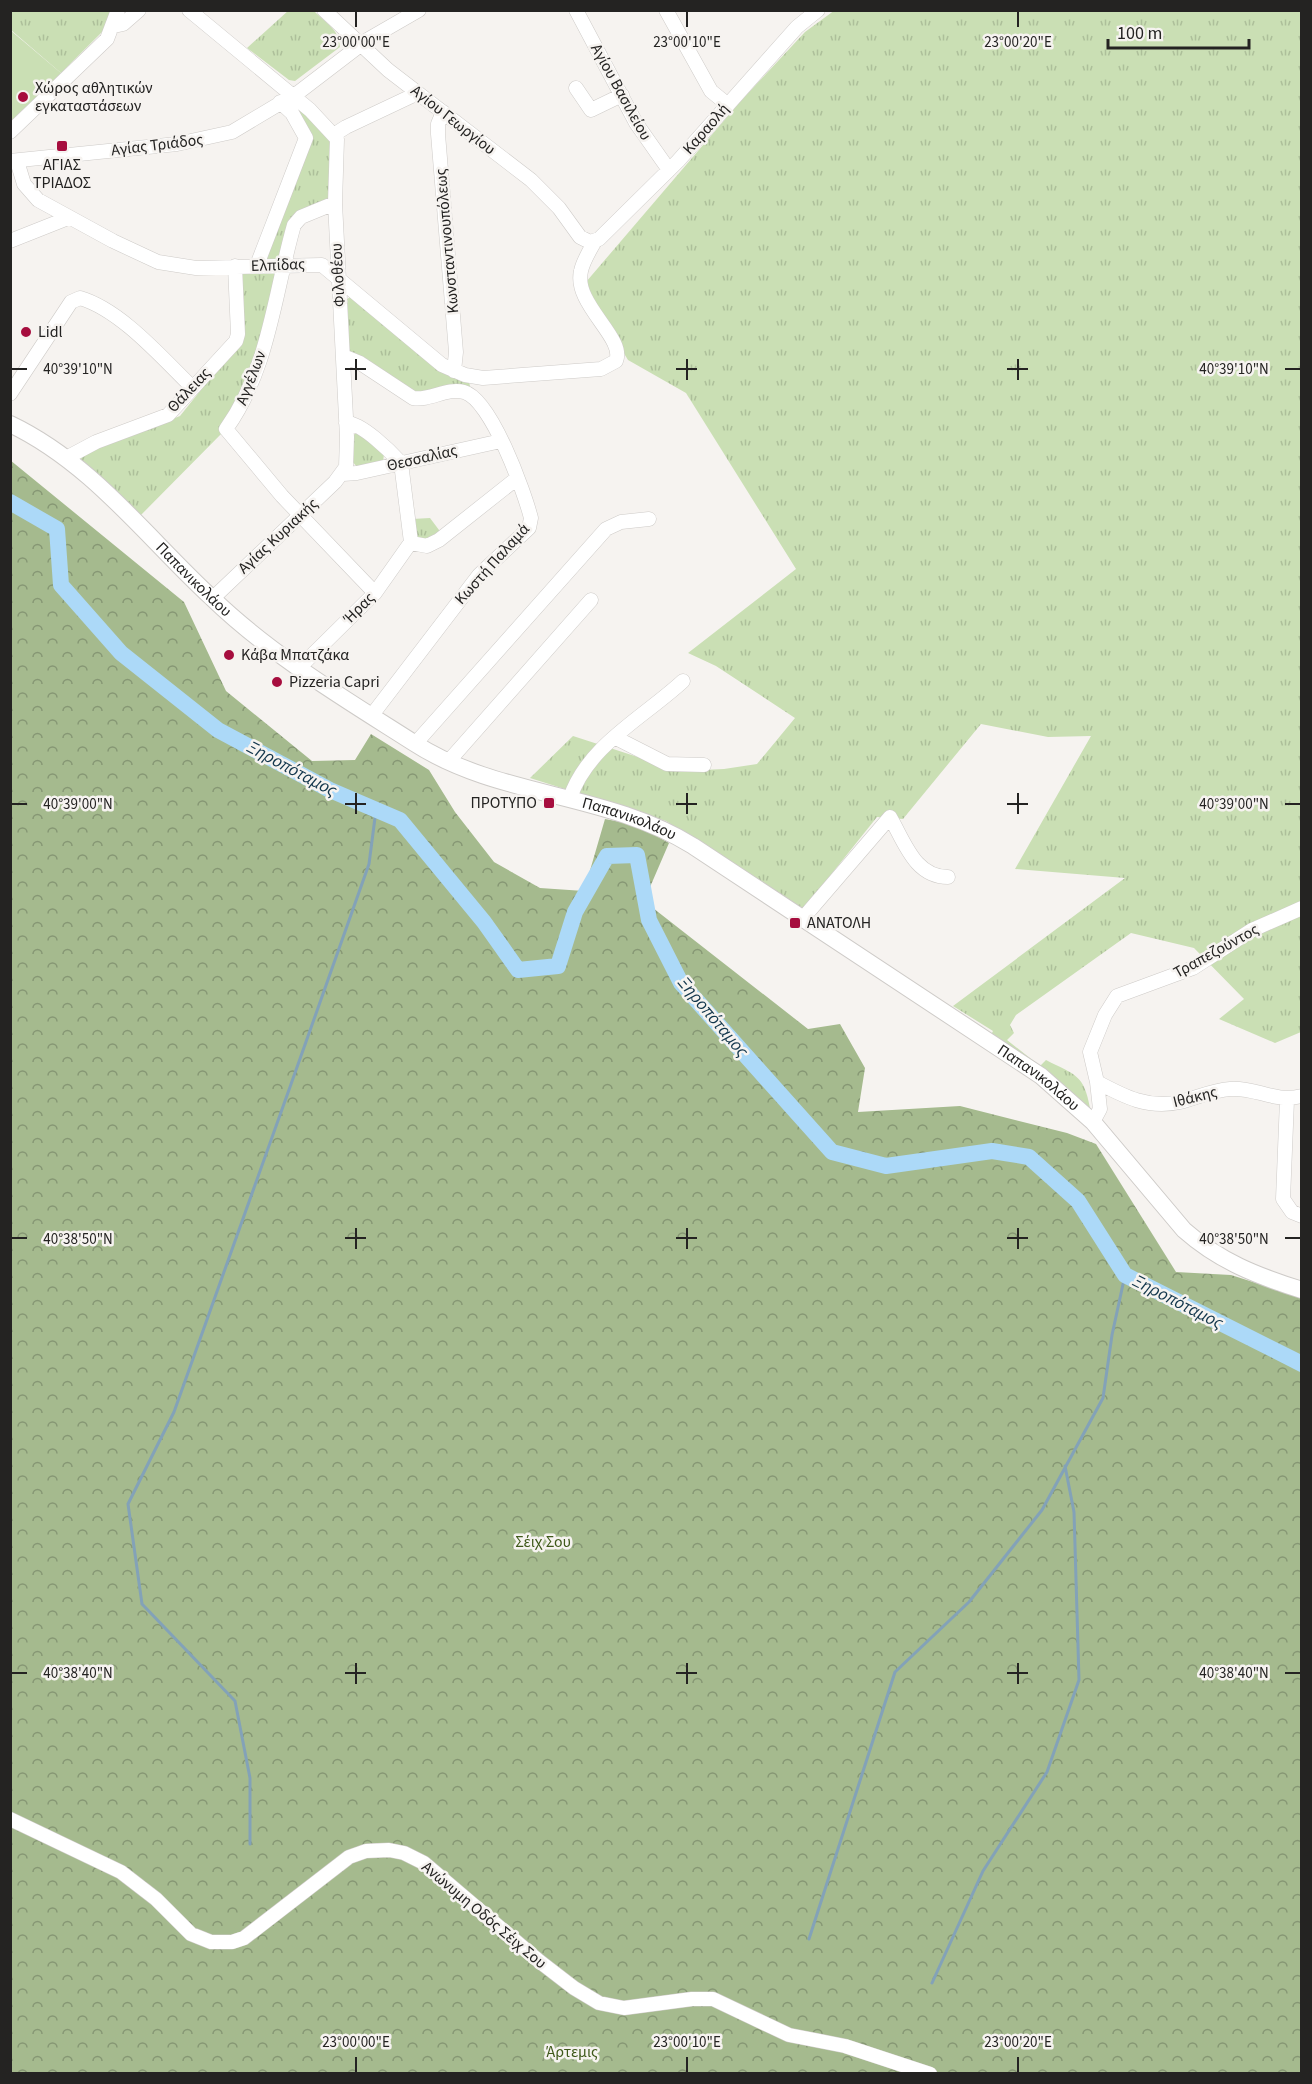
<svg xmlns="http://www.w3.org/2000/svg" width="1312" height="2084" font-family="'Source Sans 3',sans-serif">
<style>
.grass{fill:url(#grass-tufts)}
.forest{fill:url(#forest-crowns)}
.pitch{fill:#cadfb4}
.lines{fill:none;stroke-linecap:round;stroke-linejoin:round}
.stream{stroke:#83a2b8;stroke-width:3}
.river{stroke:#acd9f8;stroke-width:16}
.minor-casing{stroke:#cecbc8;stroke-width:15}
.major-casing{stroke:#cecbc8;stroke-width:18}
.minor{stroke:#fff;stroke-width:14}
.major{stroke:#fff;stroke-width:16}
.ticks{fill:none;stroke:#242322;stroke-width:2}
.poi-dot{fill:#a60d3e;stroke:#f6f3f0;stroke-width:2}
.labels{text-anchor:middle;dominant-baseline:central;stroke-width:5;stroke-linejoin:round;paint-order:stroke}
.poi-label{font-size:16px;fill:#242322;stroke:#f6f3f0;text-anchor:start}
.street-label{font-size:16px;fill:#242322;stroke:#f6f3f0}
.park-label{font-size:16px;fill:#3f591a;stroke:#f6f3f0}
.water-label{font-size:18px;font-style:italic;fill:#11354b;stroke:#f6f3f0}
.ticks-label{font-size:15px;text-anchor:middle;fill:#242322;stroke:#f6f3f0;stroke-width:5;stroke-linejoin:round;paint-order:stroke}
</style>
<defs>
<pattern id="grass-tufts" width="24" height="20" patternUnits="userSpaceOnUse" patternTransform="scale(1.5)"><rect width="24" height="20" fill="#cadfb4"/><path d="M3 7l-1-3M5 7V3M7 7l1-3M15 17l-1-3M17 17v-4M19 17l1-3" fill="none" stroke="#adbf9a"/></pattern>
<pattern id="forest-crowns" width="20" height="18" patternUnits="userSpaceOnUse" patternTransform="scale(1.5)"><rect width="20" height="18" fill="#a5ba8e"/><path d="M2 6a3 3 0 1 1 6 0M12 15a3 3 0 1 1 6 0" fill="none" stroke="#869774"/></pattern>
</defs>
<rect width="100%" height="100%" fill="#f6f3f0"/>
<path class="grass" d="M289,10L314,11C326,23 339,29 340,47L295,81L289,80L247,48Z
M835,10L1301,11V1032L1275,1043L1219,1019L1244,999L1194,948L1131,933L1016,1015L1010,1025L1014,1033L1007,1040L1040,1066L1046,1060C1075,1075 1084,1074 1090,1108L990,1037L993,1031L953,1006L1125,878L1015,869L1091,736L1048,737L981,724L903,819L877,817L801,912L666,821L530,778L573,736L681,771L724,769L757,764L795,718L716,666L688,653L796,569L686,393L628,360L596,307L586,282L739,103L805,32Z
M11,11H114L105,29L61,73L11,30Z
M293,101L331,137L330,198L296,214L254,367L226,429L139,517L73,458L180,416L237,345V273L257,271L309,141L288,106Z
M351,296L469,382L471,390L416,394L348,352L345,301Z
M357,433H361L384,454L383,462L358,468L351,460L353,435Z
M430,518L442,534L430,543L414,538L412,519Z"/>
<path class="forest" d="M10,460L184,602L226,691L312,761L355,760L371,734L429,770L455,812L494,862L540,888L584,891L605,819L637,825L669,843L644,901L808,1029L840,1024L865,1068L858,1112L960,1106L1067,1133L1096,1144L1176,1272L1231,1275L1301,1297V2073H11Z"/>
<path class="pitch" d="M10,30L61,73L11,121H10Z"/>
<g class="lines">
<path class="stream" d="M250,1844V1778L235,1701L142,1604L128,1504L174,1412L290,1087L369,864L376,810
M809,1939L895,1672L969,1602L1042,1510L1103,1398L1112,1335L1125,1275
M932,1983L983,1871L1047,1772L1079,1680L1074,1512L1065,1466"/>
<path class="river" d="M10,502L57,529L61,585L121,653L218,730L330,790L400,820L484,922L518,970L558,966L575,912L607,856L637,855L649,920L681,983L832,1152L886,1166L992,1151L1029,1157L1078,1201L1125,1275L1302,1364"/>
<g class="minor-casing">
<path id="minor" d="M189,10L310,110L337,139L335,203L347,437L346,467L335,482L212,599
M324,10L388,70L531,180L559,208L580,237L590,242L599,239L678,161L797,27L818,10
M576,10L636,123L669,170
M666,10L711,91L728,105
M114,26L123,24L139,10
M576,88L591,110L622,95
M443,112L438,124V134L456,352L454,371
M10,132L107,39L118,10
M335,134L346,127L418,93
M10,161L177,144L232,132L299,92L367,40L419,10
M17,161L24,184L38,200L113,241L158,262L196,268L322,265L442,365L465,375L483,378L601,369L616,361C626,338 573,304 581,271C583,261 590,250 595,241
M335,203L301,217L294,225C274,295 269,369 226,429L282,496L375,593
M10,241L68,218
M257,265L306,138L292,113L280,102
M343,356L360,363L413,398C430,401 447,387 464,392C491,399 524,491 531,518L529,528L479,575L372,715
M10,394L71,302L80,298C121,310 162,358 192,387
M66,458L96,442L168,415L236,341L238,334L235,266
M343,474L357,473L501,441
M411,543L427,546L439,540L516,479
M300,667L375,593L411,542L401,463C391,452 361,422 346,423
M616,738L667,764L704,765
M415,744L606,529L621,522L649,519
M448,762L591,600
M570,798C588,745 643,718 683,681
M804,917L890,817C905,843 915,877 948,877
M1097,1082L1090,1052L1105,1015L1117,996L1193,968L1252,930L1302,908
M1287,1100L1283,1199L1292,1212L1302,1216
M1093,1122L1100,1109L1097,1082C1125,1097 1148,1109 1180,1102C1196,1098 1213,1090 1230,1089C1257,1087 1273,1103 1302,1096
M10,1819L121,1872L156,1899L191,1934L211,1942H232L244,1938L349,1857L366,1851L389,1850L404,1853L424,1863L539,1961L574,1988L599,2003L624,2008L692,1999H713L789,2035L845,2046L930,2074"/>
</g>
<g class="major-casing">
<g id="major">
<path id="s1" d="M10,424C92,463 147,538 212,598C271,655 345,699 414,743C499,798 607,792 693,846L1041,1076L1093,1122L1184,1230C1219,1261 1257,1276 1302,1290"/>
</g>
</g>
<use href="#minor" class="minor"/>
<use href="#major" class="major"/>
</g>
<path class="ticks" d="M356,12V27M687,12V27M1018,12V27M356,359V380M687,359V380M1018,359V380M12,369H27M345,369H366M676,369H697M1007,369H1028M1285,369H1300M356,793V814M687,793V814M1018,793V814M12,804H27M345,804H366M676,804H697M1007,804H1028M1285,804H1300M356,1228V1249M687,1228V1249M1018,1228V1249M12,1238H27M345,1238H366M676,1238H697M1007,1238H1028M1285,1238H1300M356,1663V1684M687,1663V1684M1018,1663V1684M12,1673H27M345,1673H366M676,1673H697M1007,1673H1028M1285,1673H1300M356,2057V2072M687,2057V2072M1018,2057V2072"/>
<g class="poi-dot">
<circle cx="23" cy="97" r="6"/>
<rect x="56" y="140" width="12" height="12" rx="3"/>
<circle cx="26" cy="332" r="6"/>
<circle cx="229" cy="655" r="6"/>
<circle cx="277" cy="682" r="6"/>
<rect x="543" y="797" width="12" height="12" rx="3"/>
<rect x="789" y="917" width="12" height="12" rx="3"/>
</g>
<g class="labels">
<g class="poi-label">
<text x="35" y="88">Χώρος αθλητικών<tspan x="35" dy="18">εγκαταστάσεων</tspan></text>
<text x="62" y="165" text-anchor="middle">ΑΓΙΑΣ<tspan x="62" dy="18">ΤΡΙΑΔΟΣ</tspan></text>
<text x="38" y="332">Lidl</text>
<text x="241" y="655">Κάβα Μπατζάκα</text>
<text x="289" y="682">Pizzeria Capri</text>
<text x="537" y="803" text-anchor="end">ΠΡΟΤΥΠΟ</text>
<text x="807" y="923">ΑΝΑΤΟΛΗ</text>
</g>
<g class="street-label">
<text transform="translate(621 92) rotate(61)">Αγίου Βασιλείου</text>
<text transform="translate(453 120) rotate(38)">Αγίου Γεωργίου</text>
<text transform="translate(706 129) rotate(-49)">Καραολή</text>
<text transform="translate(157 145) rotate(-7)">Αγίας Τριάδος</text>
<text transform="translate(447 241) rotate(-95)">Κωνσταντινουπόλεως</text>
<text transform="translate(278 265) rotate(-2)">Ελπίδας</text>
<text transform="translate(338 275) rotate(-93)">Φιλοθέου</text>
<text transform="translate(251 378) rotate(-69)">Αγγέλων</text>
<text transform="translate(189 390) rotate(-47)">Θάλειας</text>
<text transform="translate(422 458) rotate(-13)">Θεσσαλίας</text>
<text transform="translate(278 536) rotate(-43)">Αγίας Κυριακής</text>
<text transform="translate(492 564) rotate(-48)">Κωστή Παλαμά</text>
<text stroke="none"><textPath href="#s1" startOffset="242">Παπανικολάου</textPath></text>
<text transform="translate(359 608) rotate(-45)">Ήρας</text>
<text stroke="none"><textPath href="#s1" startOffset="746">Παπανικολάου</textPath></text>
<text transform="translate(1216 951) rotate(-29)">Τραπεζούντος</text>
<text stroke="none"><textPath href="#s1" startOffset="1232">Παπανικολάου</textPath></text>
<text transform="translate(1195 1097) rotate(-14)">Ιθάκης</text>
<text transform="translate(484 1915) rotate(40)">Ανώνυμη Οδός Σέιχ Σου</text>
</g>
<g class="park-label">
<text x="543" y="1542">Σέιχ Σου</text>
<text x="572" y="2052">Άρτεμις</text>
</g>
<g class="water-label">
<text transform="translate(292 769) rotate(28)">Ξηροπόταμος</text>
<text transform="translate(713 1017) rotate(50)">Ξηροπόταμος</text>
<text transform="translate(1178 1302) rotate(27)">Ξηροπόταμος</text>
</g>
</g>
<g class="ticks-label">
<text x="356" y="47">23°00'00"E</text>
<text x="687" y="47">23°00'10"E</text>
<text x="1018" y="47">23°00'20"E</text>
<text x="78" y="374">40°39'10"N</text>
<text x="1234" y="374">40°39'10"N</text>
<text x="78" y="809">40°39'00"N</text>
<text x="1234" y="809">40°39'00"N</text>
<text x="78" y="1244">40°38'50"N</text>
<text x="1234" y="1244">40°38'50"N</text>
<text x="78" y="1678">40°38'40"N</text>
<text x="1234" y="1678">40°38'40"N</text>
<text x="356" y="2047">23°00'00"E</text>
<text x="687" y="2047">23°00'10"E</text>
<text x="1018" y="2047">23°00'20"E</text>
</g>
<rect width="1312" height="2084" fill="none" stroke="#242322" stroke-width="24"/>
<path d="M1108 39v9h141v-9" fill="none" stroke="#242322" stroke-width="3"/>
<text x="1117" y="39" font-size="18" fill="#242322" stroke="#f6f3f0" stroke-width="4.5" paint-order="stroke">100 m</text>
</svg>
